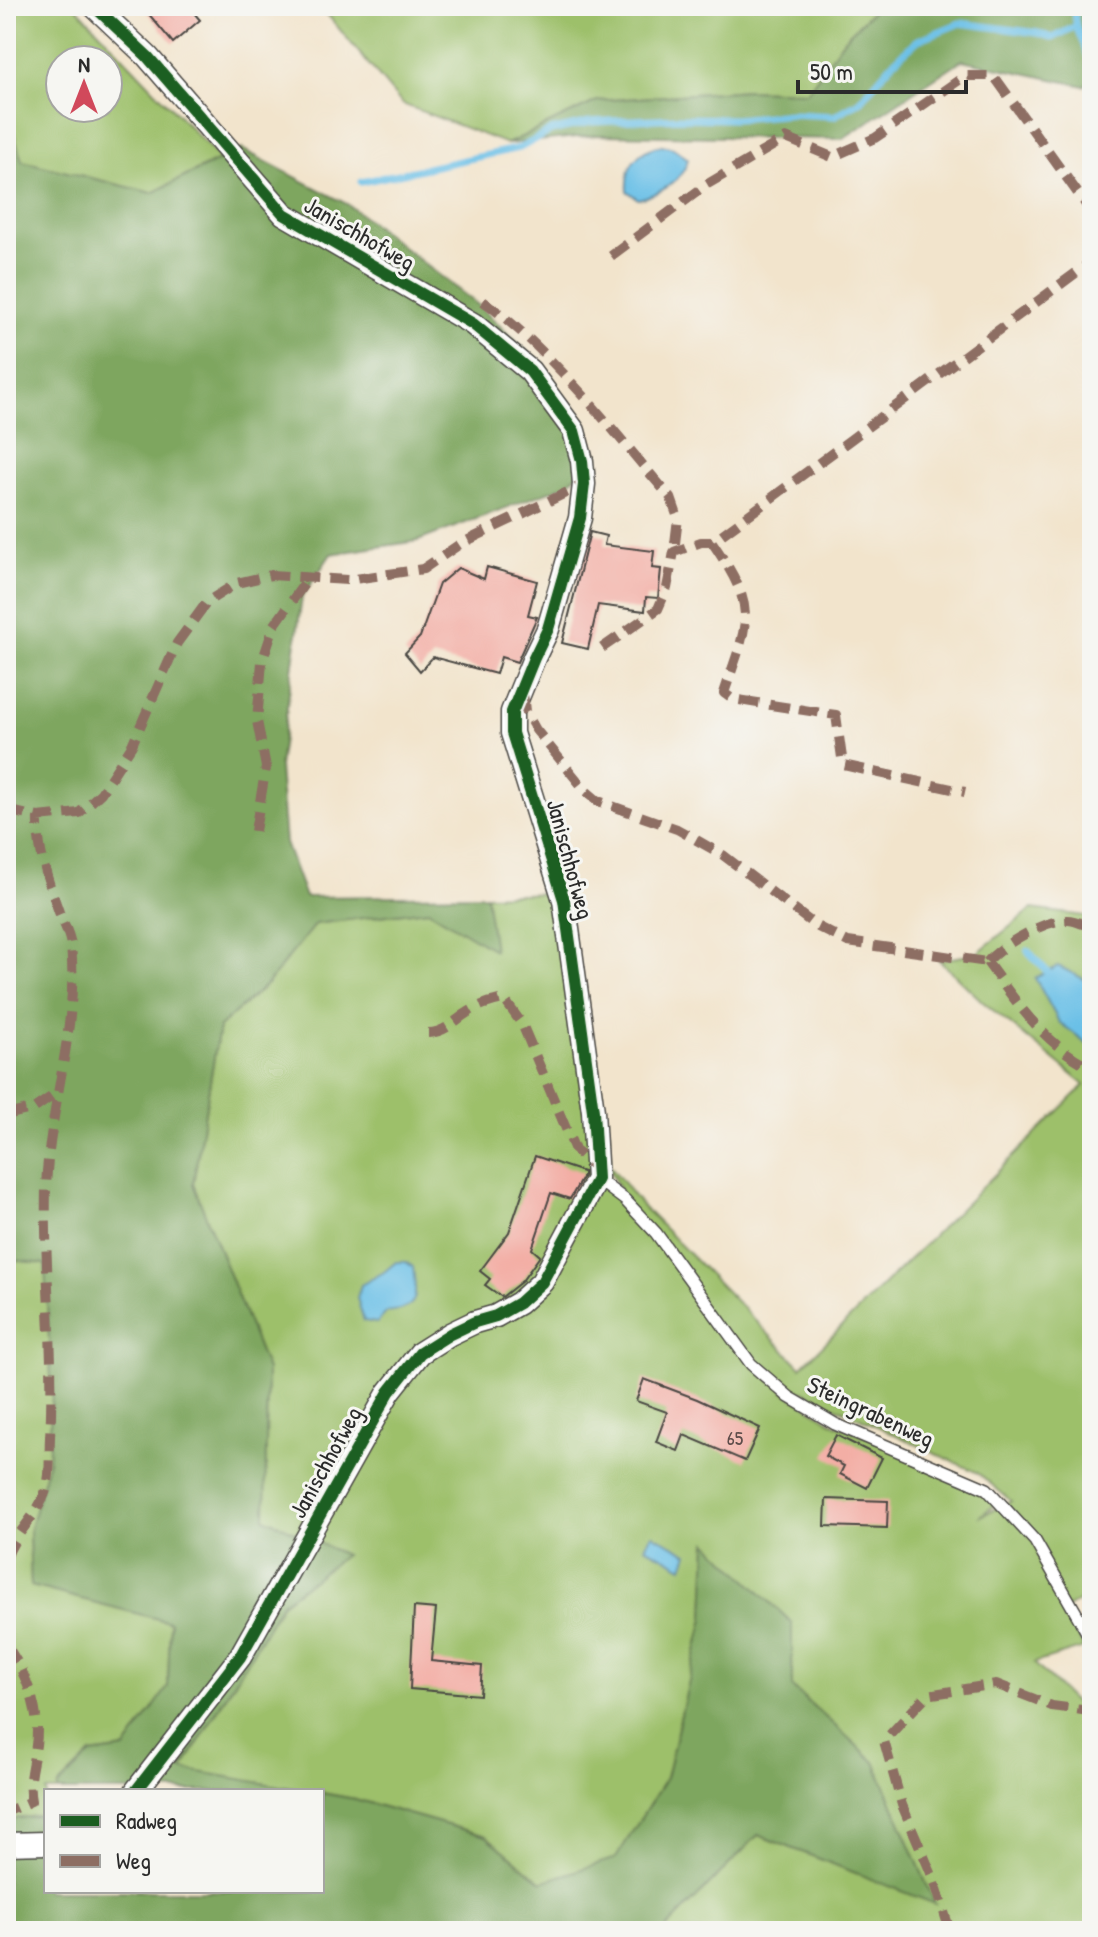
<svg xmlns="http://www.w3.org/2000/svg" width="1098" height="1937" font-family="'Patrick Hand',sans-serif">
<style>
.green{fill:#9dc06a;stroke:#64764a;stroke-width:2;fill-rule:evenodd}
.forest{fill:#7ea65e;stroke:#546844;stroke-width:2}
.water{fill:#6ac0e7;stroke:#4a7689;stroke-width:2}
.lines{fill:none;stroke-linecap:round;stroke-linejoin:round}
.stream{stroke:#6ac0e7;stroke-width:7}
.building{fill:#f3aea5}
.lane-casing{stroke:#494743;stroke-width:14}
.street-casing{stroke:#494743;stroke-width:25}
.lane{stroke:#fff;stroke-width:11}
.street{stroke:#fff;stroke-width:22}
.quiet{stroke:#8d6e63;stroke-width:10;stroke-dasharray:20 10;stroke-linecap:butt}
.cycleway-casing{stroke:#f6f6f2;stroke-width:17}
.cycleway{stroke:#1b5e20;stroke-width:12}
.labels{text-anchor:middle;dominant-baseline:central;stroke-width:6;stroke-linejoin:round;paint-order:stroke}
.number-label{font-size:20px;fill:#5d4c4a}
.street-label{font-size:24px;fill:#2b2b2b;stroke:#f6f6f2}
</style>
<rect width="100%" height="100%" fill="#f6f6f2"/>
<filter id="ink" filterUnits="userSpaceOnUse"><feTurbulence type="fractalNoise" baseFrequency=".0125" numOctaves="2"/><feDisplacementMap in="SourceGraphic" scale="16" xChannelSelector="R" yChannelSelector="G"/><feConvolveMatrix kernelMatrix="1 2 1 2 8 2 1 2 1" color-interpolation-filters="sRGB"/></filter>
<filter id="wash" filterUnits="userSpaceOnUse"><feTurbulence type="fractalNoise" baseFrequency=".006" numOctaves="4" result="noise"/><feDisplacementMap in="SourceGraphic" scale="32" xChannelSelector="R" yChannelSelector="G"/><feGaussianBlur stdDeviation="1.8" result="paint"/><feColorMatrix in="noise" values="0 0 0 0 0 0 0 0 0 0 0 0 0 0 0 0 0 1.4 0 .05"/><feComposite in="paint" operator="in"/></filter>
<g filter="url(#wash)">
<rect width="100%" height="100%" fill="#f2e4cc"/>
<path class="green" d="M6,6H75L220,159L152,193L22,161L6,111ZM60,60H108V108H60Z
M320,6H878L845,38L807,92L747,90L597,101L507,144L402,104Z
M554,893L597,1178L624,1198L602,1155L640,1204L801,1367L1085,1085L983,1002L939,960L976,954L1032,909L1092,917V1592L1063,1611L1084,1648L1034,1663L1092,1720V1931H664L758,1835L934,1903L875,1762L792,1687V1623L707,1543L704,1618L666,1778L617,1858L542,1882L486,1836L355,1799L322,1793V1791H308L182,1770L282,1603L265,1519L267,1370L193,1184L219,1027L268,983L315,924L428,910L493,949L486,895ZM802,1391L978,1473L1011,1501L979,1517L999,1501L905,1451L835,1424L785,1392Z
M6,1259L45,1264L52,1396L48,1463L29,1532L31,1586L170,1622L168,1687L125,1749L91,1754L58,1786L57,1791H46V1815L6,1820Z"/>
<path class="forest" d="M878,6H1092V80L1084,86L962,60L842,139L598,135L507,144L597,101L747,90L807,92L845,38Z
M6,107L22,161L152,193L242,149L347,204L478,305L551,375L593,460L566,485L418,541L331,554L302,597L279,767L285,843L305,897L486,895L494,950L428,910L315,924L268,983L219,1027L193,1184L267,1370L265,1518L345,1555L282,1603L182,1769L308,1791H57L58,1786L91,1754L125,1749L168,1687L170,1622L31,1586L29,1532L48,1463L52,1396L45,1264L6,1259Z
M707,1542L792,1623V1687L875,1762L935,1904L758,1835L664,1931H6V1820L46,1815V1891H322V1793L355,1799L486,1836L542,1882L616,1858L666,1778L704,1618Z"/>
<path class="water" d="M662,145L673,148L688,159C683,181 660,194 638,199L627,191C625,166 637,150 662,145Z
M1058,966L1092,983V1047L1059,1022L1035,978Z
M396,1262H406L413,1267C416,1297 421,1308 387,1312L377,1323L364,1321L357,1298L361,1285L384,1272Z
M652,1534L688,1553L683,1567L645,1547Z"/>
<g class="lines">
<path class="stream" d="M1073,6L1076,26L1092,65
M361,182L520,148L551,131L590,122L679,118L735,119L792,114L834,116L859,102L895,60L918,40L960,23L1038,33L1053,38L1076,26
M1028,951L1053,978"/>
</g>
<g id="blocks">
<path class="building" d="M142,6H188L200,20L173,43Z
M590,532L606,536L604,545L654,551L652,568L661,569L658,598L646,597L645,611L598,605L588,649L562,643Z
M487,567L537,581L528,615L537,617L517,662L501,657L496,674L433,657L420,671L405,653L420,637L439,584L458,568L484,579Z
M535,1156L583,1172V1176L570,1199L551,1193L532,1249L540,1256L522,1281L502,1297L485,1285L490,1279L480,1271L509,1232Z
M644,1379L697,1399L760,1428L745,1461L684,1435L678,1451L656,1442L667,1412L636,1401Z
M836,1435L882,1458L867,1488L840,1474L844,1466L825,1456Z
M826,1499L888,1501L887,1528L825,1526Z
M414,1607L436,1609L431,1661L482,1666L480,1695L410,1689Z"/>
</g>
</g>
<g filter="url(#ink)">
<use href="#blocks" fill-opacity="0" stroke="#494743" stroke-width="2"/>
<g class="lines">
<g class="lane-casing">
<path id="lane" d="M597,1179L625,1200L656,1233L751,1364L789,1397L835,1424L987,1489L1035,1541L1092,1641"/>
</g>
<g class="street-casing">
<path id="street" d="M94,6L147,56L284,214L473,324L530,371L574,431L582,461L584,484L580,518L548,629L534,658L512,712V733L564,900L593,1111L597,1179L542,1282L519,1303L496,1316L475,1322L450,1334L420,1353L389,1392L240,1657L136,1791
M6,1844L46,1843"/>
</g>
<use href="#lane" class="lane"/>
<use href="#street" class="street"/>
<path class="quiet" d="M611,256L706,185L786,138L832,157L875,138L965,76H994L1092,213
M483,301C552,350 615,434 671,498L678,518L674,552
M712,542C759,611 749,619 724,693L732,699L836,715L843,765L965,792
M602,648L658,609L667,588L674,552L701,542H712L1092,261
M523,693L525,711L536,730L585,790L598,801L677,829L723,855L816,926L848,942L987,962
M6,810L38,817L79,813L101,793L132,745L177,643L207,602L237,583L271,575L348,580L423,569L460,544L584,484
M255,831L266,767L257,721L262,662L274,626L309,577
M987,962C1017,1003 1044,1044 1090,1067L1092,1066
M987,962C1002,945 1044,920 1067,920C1075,920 1085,925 1092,928
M428,1033C445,1033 454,1021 467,1013C479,1005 490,1002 504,999L522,1024L575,1150L596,1169
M6,1115L35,1108L58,1092
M6,1559C15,1531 41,1514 47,1486C51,1471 49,1453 50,1437C55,1354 44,1271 46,1188C49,1107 79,1027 71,946C70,935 63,922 59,912C48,881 37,850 38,817
M6,1645C26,1672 41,1711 36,1745C33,1765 27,1781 31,1801L6,1812
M950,1931L934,1880L902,1805L884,1741L927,1695L996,1684L1052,1706L1082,1710L1092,1709"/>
<g class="cycleway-casing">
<path id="cycleway" d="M94,6L147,56L284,214L473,324L530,371L574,431L582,461L584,484L580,518L548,629L534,658L512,712V733L564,900L593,1111L597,1179L542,1282L519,1303L496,1316L475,1322L450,1334L420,1353L389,1392L240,1657L136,1791"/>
</g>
<use href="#cycleway" class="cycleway"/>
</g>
</g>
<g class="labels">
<g class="number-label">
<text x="735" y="1437">65</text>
</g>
<g class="street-label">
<text transform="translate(360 233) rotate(30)">Janischhofweg</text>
<text transform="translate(571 859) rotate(75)">Janischhofweg</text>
<text transform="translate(871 1411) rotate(25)">Steingrabenweg</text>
<text transform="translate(325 1462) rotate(-61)">Janischhofweg</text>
</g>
</g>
<rect width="1098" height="1937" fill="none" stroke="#f6f6f2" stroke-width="32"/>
<rect x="44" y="1789" width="280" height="104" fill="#f6f6f2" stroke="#a5a5a2" stroke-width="2"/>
<rect x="60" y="1815" width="40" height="12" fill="#1b5e20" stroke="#a5a5a2" stroke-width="2"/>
<text x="116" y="1829" font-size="24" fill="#2b2b2b">Radweg</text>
<rect x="60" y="1855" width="40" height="12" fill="#8d6e63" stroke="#a5a5a2" stroke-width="2"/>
<text x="116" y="1869" font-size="24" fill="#2b2b2b">Weg</text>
<g transform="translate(84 84)"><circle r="38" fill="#f6f6f2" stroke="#a5a5a2" stroke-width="2"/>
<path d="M0-6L14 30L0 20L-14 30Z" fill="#d1495b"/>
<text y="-12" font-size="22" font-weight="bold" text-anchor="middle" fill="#2b2b2b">N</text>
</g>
<path d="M798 80v12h168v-12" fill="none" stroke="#2b2b2b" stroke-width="4"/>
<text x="810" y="80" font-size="24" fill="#2b2b2b" stroke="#f6f6f2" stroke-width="6" paint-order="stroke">50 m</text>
</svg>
